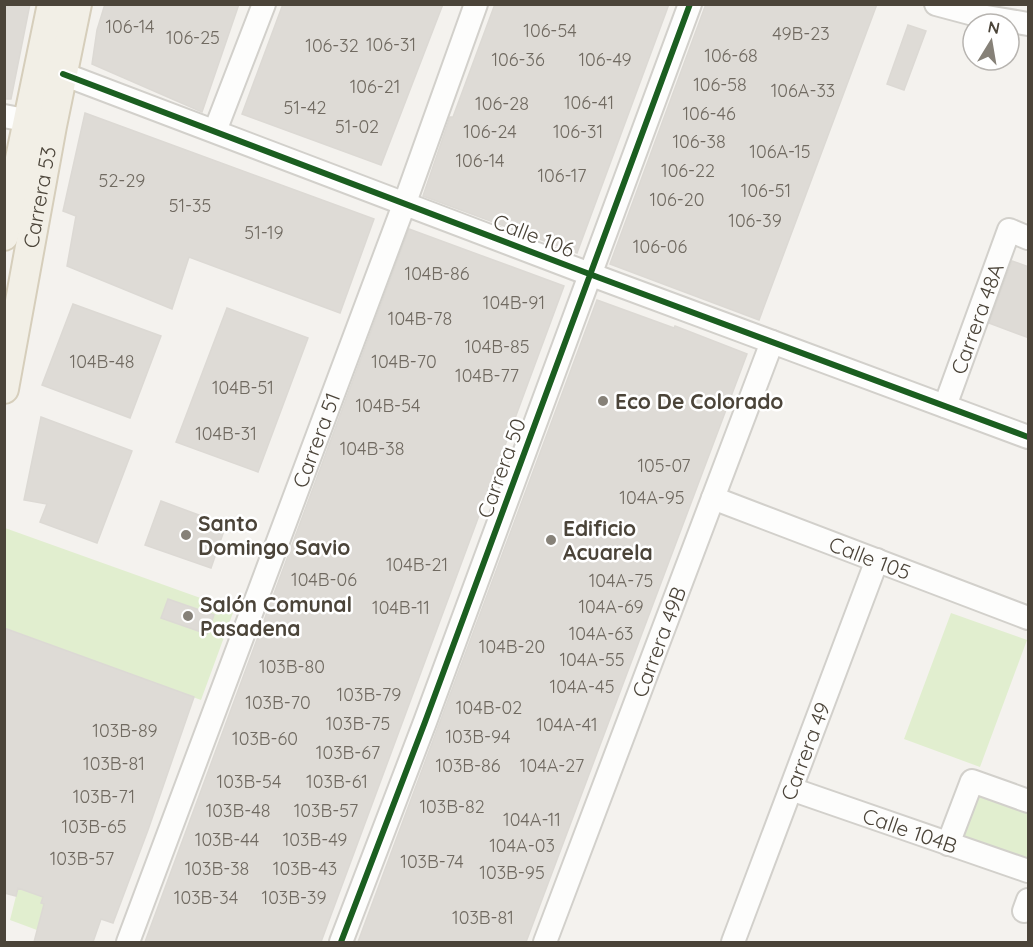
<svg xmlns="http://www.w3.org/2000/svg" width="1033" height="947" font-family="Quicksand,sans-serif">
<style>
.green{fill:#e1eecf}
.building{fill:#dedbd6;stroke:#dcd9d4;stroke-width:1.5}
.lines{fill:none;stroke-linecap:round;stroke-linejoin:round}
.minor-casing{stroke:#d2d0cb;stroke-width:26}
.major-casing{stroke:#d6cebb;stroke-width:32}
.minor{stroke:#fdfdfc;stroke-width:22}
.major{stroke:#f2efe6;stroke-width:28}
.cycleway-casing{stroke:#fff;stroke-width:10}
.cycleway{stroke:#1b5e20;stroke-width:6}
.poi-dot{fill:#868178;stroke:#fff;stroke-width:2}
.labels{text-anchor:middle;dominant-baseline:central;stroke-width:5;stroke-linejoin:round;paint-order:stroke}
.number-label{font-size:18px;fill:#706a61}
.street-label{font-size:21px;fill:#4b4439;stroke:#fff}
.poi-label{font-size:21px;font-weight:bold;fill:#4b4439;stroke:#fff;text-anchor:start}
</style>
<rect width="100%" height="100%" fill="#f4f2ee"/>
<path class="green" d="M5,528L234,610L201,700L5,628Z
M951,613L1027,640L980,767L904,739Z
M974,791L1028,810V869L956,844Z
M18,888L43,897L41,903L44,904L53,936L10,920Z"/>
<path class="building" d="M4,4H30L11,99H4Z
M105,4H239L202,112L92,64L97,30Z
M283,4H443L381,165L242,114Z
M495,4H669L577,253L423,196L450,117H453Z
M706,4H877L759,320L610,264Z
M908,25L926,31L904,90L887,84Z
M85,113L374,219L340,313L189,257L172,309L67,266L76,216L63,211Z
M409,229L564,286L321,942H145Z
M1012,261L1029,267V338L989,323Z
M597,300L674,328L675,326L747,354L526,942H358Z
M73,304L161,336L130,418L42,385Z
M227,308L308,338L258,472L176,442Z
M41,417L132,451L97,543L40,522L47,504L24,500Z
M161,501L226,525L211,568L145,545Z
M168,599L214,615L207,634L161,618Z
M4,628L194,697L148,830L113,923L101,919L93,942H34L44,904L41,903L43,897L18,888L16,896L4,893Z"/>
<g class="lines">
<g class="minor-casing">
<g id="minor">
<path d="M936,4L981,16L1028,24"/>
<path d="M63,74L600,278L1028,437"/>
<path d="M4,116L45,124"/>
<path d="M215,131L264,4"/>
<path id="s1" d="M945,406L1009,230L1028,238"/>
<path id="s2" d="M713,498L1028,618"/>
<path id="s3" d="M791,789L1028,871"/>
<path d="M948,844L972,781L1028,801"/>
<path d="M1024,911L1028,900"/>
<path id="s4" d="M128,942L408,194L476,4"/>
<path d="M341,942L425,722L690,4"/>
<path id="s5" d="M545,942L772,342"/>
<path id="s6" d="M733,942L877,560"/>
</g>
</g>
<g class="major-casing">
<g id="major">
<path d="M4,236L52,4"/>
<path id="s7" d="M4,389L52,126L77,4"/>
</g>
</g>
<use href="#minor" class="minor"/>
<use href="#major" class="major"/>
<g class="cycleway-casing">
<path id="cycleway" d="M63,74L600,278L1028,437
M341,942L425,722L690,4"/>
</g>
<use href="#cycleway" class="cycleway"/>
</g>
<g class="poi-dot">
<circle cx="603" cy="401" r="6"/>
<circle cx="186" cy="535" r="6"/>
<circle cx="551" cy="540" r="6"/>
<circle cx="188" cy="616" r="6"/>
</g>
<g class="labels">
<g class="number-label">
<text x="130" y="26">106-14</text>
<text x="550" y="30">106-54</text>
<text x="801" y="33">49B-23</text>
<text x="193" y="37">106-25</text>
<text x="391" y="44">106-31</text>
<text x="332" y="45">106-32</text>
<text x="731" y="55">106-68</text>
<text x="518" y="59">106-36</text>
<text x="605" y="59">106-49</text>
<text x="720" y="84">106-58</text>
<text x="375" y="86">106-21</text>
<text x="803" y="90">106A-33</text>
<text x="589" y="102">106-41</text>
<text x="502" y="103">106-28</text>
<text x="305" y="107">51-42</text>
<text x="709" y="113">106-46</text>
<text x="357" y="126">51-02</text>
<text x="490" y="131">106-24</text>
<text x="578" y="131">106-31</text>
<text x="699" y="141">106-38</text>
<text x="780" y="151">106A-15</text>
<text x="480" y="160">106-14</text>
<text x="688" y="170">106-22</text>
<text x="562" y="175">106-17</text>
<text x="122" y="180">52-29</text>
<text x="766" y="190">106-51</text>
<text x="677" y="199">106-20</text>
<text x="190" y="205">51-35</text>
<text x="755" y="220">106-39</text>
<text x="264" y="232">51-19</text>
<text x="660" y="246">106-06</text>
<text x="437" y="273">104B-86</text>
<text x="514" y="302">104B-91</text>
<text x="420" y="318">104B-78</text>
<text x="497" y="346">104B-85</text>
<text x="102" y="361">104B-48</text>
<text x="404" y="361">104B-70</text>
<text x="487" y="375">104B-77</text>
<text x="243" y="387">104B-51</text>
<text x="388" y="405">104B-54</text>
<text x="226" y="433">104B-31</text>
<text x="372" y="448">104B-38</text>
<text x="664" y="465">105-07</text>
<text x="652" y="497">104A-95</text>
<text x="417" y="564">104B-21</text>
<text x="324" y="579">104B-06</text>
<text x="621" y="580">104A-75</text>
<text x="611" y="606">104A-69</text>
<text x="401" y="607">104B-11</text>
<text x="601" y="633">104A-63</text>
<text x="512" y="646">104B-20</text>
<text x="592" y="659">104A-55</text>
<text x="292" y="666">103B-80</text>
<text x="582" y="686">104A-45</text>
<text x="369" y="694">103B-79</text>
<text x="278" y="702">103B-70</text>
<text x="489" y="707">104B-02</text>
<text x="358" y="723">103B-75</text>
<text x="567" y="724">104A-41</text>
<text x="125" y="730">103B-89</text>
<text x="478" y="736">103B-94</text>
<text x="265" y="738">103B-60</text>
<text x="348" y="752">103B-67</text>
<text x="114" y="763">103B-81</text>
<text x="468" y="765">103B-86</text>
<text x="552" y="765">104A-27</text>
<text x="249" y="781">103B-54</text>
<text x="337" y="781">103B-61</text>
<text x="104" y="796">103B-71</text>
<text x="452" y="806">103B-82</text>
<text x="238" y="810">103B-48</text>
<text x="326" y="810">103B-57</text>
<text x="532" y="819">104A-11</text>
<text x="94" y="826">103B-65</text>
<text x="227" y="839">103B-44</text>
<text x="315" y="839">103B-49</text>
<text x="522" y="845">104A-03</text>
<text x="82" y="858">103B-57</text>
<text x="432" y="861">103B-74</text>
<text x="217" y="868">103B-38</text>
<text x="305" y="868">103B-43</text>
<text x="512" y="872">103B-95</text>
<text x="206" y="897">103B-34</text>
<text x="294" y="897">103B-39</text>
<text x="483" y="917">103B-81</text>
</g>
<g class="street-label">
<text stroke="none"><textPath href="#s7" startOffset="195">Carrera 53</textPath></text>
<text transform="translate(534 235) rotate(21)">Calle 106</text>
<text stroke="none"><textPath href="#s1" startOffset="93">Carrera 48A</textPath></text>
<text stroke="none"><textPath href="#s4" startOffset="536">Carrera 51</textPath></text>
<text transform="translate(501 468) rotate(-70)">Carrera 50</text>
<text stroke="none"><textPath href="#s2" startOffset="168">Calle 105</textPath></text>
<text stroke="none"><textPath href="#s5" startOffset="321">Carrera 49B</textPath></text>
<text stroke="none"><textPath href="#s6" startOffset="204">Carrera 49</textPath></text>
<text stroke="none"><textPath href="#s3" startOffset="126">Calle 104B</textPath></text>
</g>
<g class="poi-label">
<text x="615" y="401">Eco De Colorado</text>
<text x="198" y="523">Santo<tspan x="198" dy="24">Domingo Savio</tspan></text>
<text x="563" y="528">Edificio<tspan x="563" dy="24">Acuarela</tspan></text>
<text x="200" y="604">Salón Comunal<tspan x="200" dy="24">Pasadena</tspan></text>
</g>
</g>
<rect width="1033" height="947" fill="none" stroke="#4b4439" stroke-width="12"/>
<g transform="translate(991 42) rotate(11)"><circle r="28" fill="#ffffff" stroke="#b7b4b0" stroke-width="1.5"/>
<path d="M0-4.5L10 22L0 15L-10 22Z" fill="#868178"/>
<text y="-9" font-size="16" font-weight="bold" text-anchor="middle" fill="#4b4439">N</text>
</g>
</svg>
